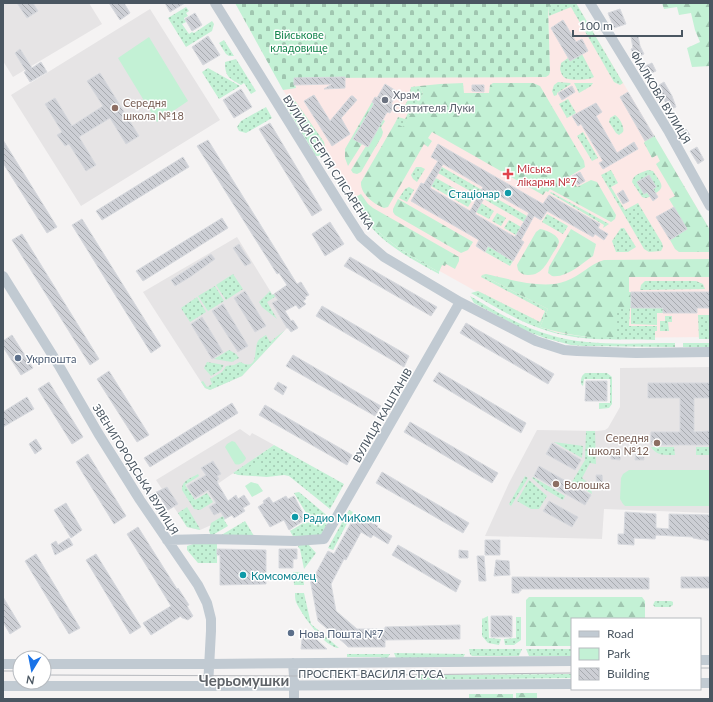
<svg xmlns="http://www.w3.org/2000/svg" width="713" height="702" font-family="Lato,sans-serif">
<style>
.education{fill:#e6e4e5}
.medical{fill:#fce8e6}
.grass{fill:url(#grass-dots)}
.forest{fill:url(#forest-firs)}
.cemetery{fill:url(#cemetery-stones)}
.green{fill:#c3f1d5}
.building{fill:url(#building-back-hatch);stroke:#d7d9de;fill-rule:evenodd}
.lines{fill:none;stroke-linecap:round;stroke-linejoin:round}
.minor{stroke:#c1cad2;stroke-width:10}
.tram{stroke:#b5b8bd;stroke-width:1}
.worship-dot{fill:#6b7280;stroke:#fff;stroke-width:1.5}
.education-dot{fill:#8d6e63;stroke:#fff;stroke-width:1.5}
.health-dot{fill:#e0444e;stroke:#fff;stroke-width:1.5}
.culture-dot{fill:#0f9aa8;stroke:#fff;stroke-width:1.5}
.service-dot{fill:#5c6f8a;stroke:#fff;stroke-width:1.5}
.labels{text-anchor:middle;dominant-baseline:central;stroke-width:3;stroke-linejoin:round;paint-order:stroke}
.park-label{font-size:11px;fill:#17864f;stroke:#fff}
.worship-label{font-size:11px;fill:#5b616d;stroke:#fff;text-anchor:start}
.street-label{font-size:11px;fill:#4a5661;stroke:#fff}
.education-label{font-size:11px;fill:#785e54;stroke:#fff;text-anchor:start}
.health-label{font-size:11px;fill:#be3a42;stroke:#fff;text-anchor:start}
.culture-label{font-size:11px;fill:#0d838f;stroke:#fff;text-anchor:start}
.service-label{font-size:11px;fill:#4e5e75;stroke:#fff;text-anchor:start}
.district-label{font-size:15px;font-weight:bold;fill:#5f6368;stroke:#fff}
</style>
<defs>
<pattern id="grass-dots" width="8" height="8" patternUnits="userSpaceOnUse"><rect width="8" height="8" fill="#c3f1d5"/><path d="M2 2h.1M6 6h.1" fill="none" stroke="#a0c6b0" stroke-width="1.8" stroke-linecap="round"/></pattern>
<pattern id="forest-firs" width="22" height="20" patternUnits="userSpaceOnUse"><rect width="22" height="20" fill="#c3f1d5"/><path d="M5 1l3.5 6h-7zM16 11l3.5 6h-7z" fill="#a0c6b0"/></pattern>
<pattern id="cemetery-stones" width="16" height="16" patternUnits="userSpaceOnUse"><rect width="16" height="16" fill="#c3f1d5"/><path d="M2 7V4a2 2 0 0 1 4 0v3zM10 15v-3a2 2 0 0 1 4 0v3z" fill="#a0c6b0"/></pattern>
<pattern id="building-back-hatch" width="6" height="6" patternUnits="userSpaceOnUse"><rect width="6" height="6" fill="#cdcfd5"/><path d="M-1 5l2 2M0 0l6 6M5-1l2 2" fill="none" stroke="#a8abb0"/></pattern>
</defs>
<rect width="100%" height="100%" fill="#f5f3f3"/>
<path class="education" d="M3,3H89L102,24L13,77L3,61Z
M150,9L220,120L81,206L11,95Z
M237,237L272,294H274L278,300L287,328L242,376L210,390L205,388L143,292Z
M710,367V513L604,509L602,539L485,536L509,483L537,430L597,431L605,430L608,428L620,407V368Z
M240,429L250,436L252,433L274,445L216,485L224,494L214,500L216,503L209,507L214,515L221,512L225,519L200,530L187,527L156,480Z"/>
<path class="medical" d="M554,3H576L710,230V337L601,338L558,333L540,327L409,254L374,227L366,217L283,90L296,88L294,78L550,72L548,6Z"/>
<path class="grass" d="M554,3H576L623,83L620,85L614,82L571,7L549,16L548,6Z
M186,7L189,11L186,13L188,16L184,18L186,22L182,24L189,34L192,32L194,33L212,21L214,24L212,31L186,47L168,18Z
M224,40L234,56H229L226,54L219,43Z
M582,54L594,77C590,80 570,81 565,78C562,76 561,73 560,69L561,63L568,58L570,61Z
M236,59L256,91L251,94L244,83L241,85C229,78 225,77 225,62Z
M208,68L240,86L219,99L202,72Z
M558,82L570,83L571,84L557,93V95L554,96L552,91L554,85Z
M574,83H593L591,86L579,93Z
M420,86L423,94L403,128L395,123L398,117L405,119L408,113L403,109L409,98L411,87Z
M289,95L293,98L324,142L325,147L321,156H316L282,100L284,97Z
M568,99L576,113L567,118L559,104Z
M266,107L272,118L246,133L239,131L237,127L241,121Z
M615,115C619,117 625,127 623,132L619,135L616,133L609,122L610,118Z
M583,132L598,158L592,161L577,136Z
M416,167H421L425,169L417,182L413,179L411,175Z
M442,167L482,190L479,196L438,173Z
M611,170L618,183L611,187L625,210L638,203L662,243L663,247L661,251L649,252L644,249L601,175Z
M648,170L653,171C659,181 668,187 654,194C651,196 648,198 645,198L642,197L632,182C633,174 641,173 648,170Z
M436,178L473,199L468,207L431,186Z
M409,187L414,190L407,202L399,198L405,189Z
M551,192L609,224L603,228L604,225L550,193Z
M487,193L527,216L524,222L484,199Z
M354,198C360,208 366,218 373,226C391,246 417,259 439,272V274C415,261 390,248 372,228C364,219 358,209 352,199Z
M481,203L494,211L489,219L476,212Z
M497,213L506,218L501,226L492,221Z
M547,214L568,226L563,234L542,222Z
M509,220L521,227L516,235L504,228Z
M621,228H624L636,247L628,252H616L612,241Z
M488,246L513,261L510,266L485,252Z
M233,274L243,289L226,300L216,285Z
M482,275L548,309L540,327L558,333L586,337L616,308H630L629,326H657V331H655V340C619,339 583,342 548,331C520,323 496,307 471,293L478,291L540,322L545,311L481,277Z
M645,281H696L703,284L705,289L640,290L641,285Z
M215,286L224,301L208,311L198,296Z
M270,291L272,295L274,294L276,296L267,302L277,319L262,307L259,302Z
M470,296C495,311 521,327 550,335C590,347 633,343 675,343V347L584,346L571,345L545,338L526,331L474,303Z
M197,297L206,312L190,322L181,308Z
M631,308H663V313H657V325L631,324Z
M698,315H710V339H699Z
M665,316H672V322H668L669,331H660V321H665Z
M285,330L242,376L210,390L205,388L201,382L203,381L207,387L212,384L210,379L222,372L226,366L234,365L240,362C260,372 253,349 258,341C260,338 263,337 266,335L270,342Z
M683,343H710V347H683Z
M229,350L236,354L239,358L232,362L214,359Z
M207,362L224,365L221,370L211,376L204,368Z
M585,373H607L612,377V404L609,408L599,409V403H610V379H584L583,386L581,384C581,379 581,376 585,373Z
M586,431H595L596,464L590,463L582,478L590,484L592,494L572,482L585,460Z
M554,442L583,446L582,458Z
M274,445L344,484L330,509L289,476L284,475L267,477L238,475L233,473Z
M651,447H674L675,455C664,455 657,456 651,447Z
M696,447H710V455H696Z
M198,474L199,476L185,485L195,500L207,493L213,502L200,510L194,509L182,490C181,481 191,478 198,474Z
M525,476L528,478L511,506L509,504Z
M533,477L565,496L563,500L546,490L532,478Z
M529,480L547,496L539,509H531L517,501Z
M299,492L330,518L321,535L294,538L290,531L305,522L307,523L311,521L294,493Z
M187,507L199,527L200,530L187,527L178,513Z
M349,510L353,512L333,550L328,548Z
M223,516L225,519L224,520L228,526L211,536L209,531L211,523Z
M245,521L254,536L218,537Z
M300,543L308,544L316,553L304,569L300,549L298,547Z
M193,544H217V563H198L187,550V546Z
M293,572H303L304,585H294Z
M295,593H304L311,624L339,648C325,648 302,615 296,602C295,599 295,596 295,593Z
M655,601H671L673,602V605L670,607H655L653,605Z
M488,616L489,638L501,639L499,645L488,643L482,636V619Z
M516,617H521V640L514,645H505L504,639L516,638Z
M469,649H522L519,656H472L470,654Z
M526,649H572V656H529Z
M394,653L465,654L463,658H396Z
M347,654H390L387,659H381V657H347Z
M572,674V678L417,680L414,677L416,675Z"/>
<path class="forest" d="M662,3H710V66L692,67L687,48L700,42L695,30L691,13L679,15L677,7L664,9Z
M463,83L464,93H489L490,85L493,83H533L540,86L584,161L585,167L570,176L577,187L591,180L597,182L616,215L615,219L611,222L550,189L548,192L546,191L543,195L432,132L428,138L432,141L428,147L424,144L388,207L384,208C374,204 360,194 361,182L395,123L403,127L423,94L420,86L440,84Z
M372,102L374,104L353,139L362,144L348,166L345,158V149Z
M382,119L385,121L381,127L383,132L382,136L361,172L357,174L353,173L351,170L366,146L368,147L379,127L378,126Z
M654,135L710,230V252H679L675,249L670,240L687,229L669,199L675,196L656,164L660,161L657,155L652,158L644,143L645,141Z
M361,194L368,204L373,208L459,257V261L455,269L446,264L445,266L442,265L439,272C417,259 391,246 373,226C366,218 360,208 354,198Z
M398,199L473,242L468,250L461,253L395,215L393,212V209Z
M540,229C546,230 559,235 559,242C558,246 555,250 553,253C547,263 542,275 529,275C524,275 521,274 518,270L517,265L536,232Z
M571,229L596,244L593,256C581,264 567,278 552,276L548,273L549,267Z
M710,259V277H629V292H631V308H616V338C590,338 565,335 540,327L548,309L482,275L486,274C509,279 544,290 566,281C580,276 590,264 604,260Z
M529,597H642L645,601V619H572V646H526V600Z
M516,693H537V699H516Z
M469,694H513V699H469Z"/>
<path class="cemetery" d="M235,3H554L548,7L550,72L549,75L546,77L295,78V85L296,88L283,90Z"/>
<path class="green" d="M149,37L188,101L157,122L118,58Z
M232,441L235,442L246,458C245,462 239,466 235,464L225,447L227,444Z
M259,460L264,467L253,474L248,468Z
M629,470H710V506H625L623,504L620,499L621,478L623,474Z
M251,482L258,484L263,491L252,497L245,486Z"/>
<path class="building" d="M17,3H33L38,11L27,18Z
M109,3H124L130,13L120,20Z
M165,3H185L170,12Z
M620,9L626,24L614,28L608,13Z
M195,13L202,25L192,31L185,19Z
M563,20L576,42L582,39L588,51L570,61L551,28Z
M208,36L220,55L203,65L192,47Z
M638,36L640,46L644,54L635,58L631,49L633,48L631,37Z
M20,49L32,68L41,62L47,72L30,82L24,72L26,71L15,53Z
M652,63L656,71L647,75L643,67Z
M100,73L139,136L126,144L110,118L79,137L96,165L86,171L69,144L65,146L57,135L62,132L45,104L55,98L72,126L103,106L87,81Z
M345,77V88L324,89L332,84L294,85V78Z
M664,82L672,96L676,107L669,110L662,95H661L656,87Z
M385,84L398,92L391,104L394,106L390,113L387,112L368,147L353,139L374,104L372,102L375,97L377,98Z
M472,85H484V92L472,91Z
M572,86L575,92L562,100L558,93Z
M241,89L252,107L234,118L223,100Z
M628,92L654,136L645,141L620,97Z
M314,95L330,121L351,96H353L357,100L341,118L350,134L332,146L304,101Z
M596,103L602,112L596,116L617,153L634,142L638,149L603,169L599,163L603,161L581,124L578,126L572,116Z
M270,123L322,210L312,216L259,129Z
M686,129L690,135L684,139L680,132Z
M3,140L57,227L47,233L3,163Z
M208,140L297,284L301,282L309,295L305,297L306,299L303,301L306,304L299,309L296,305L285,311L291,321L293,320L298,328L291,332L288,328H287L272,303L278,300L274,294L287,285L279,273L277,274L197,146Z
M438,144L543,204L549,195L600,224L598,228L608,234L604,240L595,234L593,237L547,211L541,220L534,216L521,240L524,242L513,261L488,246L485,252L476,246L479,240L411,201L421,183L424,184L438,161L431,157ZM443,164L483,187L470,211L430,188ZM489,190L529,213L515,237L475,214Z
M697,147L704,160L698,164L690,151Z
M183,157L189,167L102,220L96,211Z
M580,172L585,181L578,185L572,176Z
M649,175L656,187L653,189L658,197L653,201L647,192L644,194L637,182Z
M623,190L629,201L623,204L617,194Z
M674,207L687,229L670,240L656,217Z
M222,218L228,228L143,281L136,271Z
M82,219L161,346L151,353L72,225Z
M330,222L344,244L325,256L312,234Z
M22,234L99,359L90,365L12,240Z
M239,244L251,263L245,266L233,248Z
M211,254L215,259L190,277L175,286L171,280Z
M350,257L437,307L431,316L344,266Z
M245,291L266,326L255,332L234,298Z
M631,292H710V308H697V313H663V308H631Z
M223,304L248,346L238,352L212,311Z
M322,306L409,356L404,367L316,316Z
M202,317L223,352L212,359L191,324Z
M466,323L554,374L548,384L460,333Z
M12,335L33,368L21,375L3,347V341Z
M293,355L381,406L375,416L286,366Z
M109,371L149,435L137,442L97,379Z
M439,372L526,423L521,433L433,381Z
M586,381H607V401H585Z
M49,382L83,437L72,444L38,389Z
M278,382L287,387L283,395L274,389Z
M648,383H710V398H694V432L710,431V445H651V432H680V398H648Z
M27,397L34,409L3,427V412Z
M232,403L238,413L150,467L144,458Z
M265,405L352,455L347,465L259,415Z
M410,422L498,473L492,483L404,432Z
M36,439L42,449L35,454L29,444Z
M552,443L581,460L575,470L546,454Z
M611,452L621,453L620,460L611,459Z
M636,453L644,454V460H635Z
M88,454L126,516L114,524L76,462Z
M213,461L221,474L217,476L219,479L217,481L218,484L228,501L236,495L238,499L244,495L250,504L243,508L245,511L234,518L232,515L225,519L221,512L214,515L209,507L216,503L208,490L195,498L187,486L206,475L201,468Z
M539,466L591,495L585,505L534,476Z
M382,472L469,523L463,533L376,483Z
M596,475H602L603,486L597,487Z
M167,487L178,504L168,510L160,497L152,502L148,496Z
M286,496L288,499L294,496L306,519L289,530L284,520L270,527L258,507L264,503L263,501L269,497L273,503Z
M549,501L578,517L572,527L543,511Z
M66,503L82,530L71,538L54,510Z
M625,512L656,514V528L669,529V514L710,515V541L693,538V537L656,535L655,539L634,538V545L618,544V534H624Z
M356,514L378,526L377,527L392,536L388,544L373,535L371,538L361,532L346,560L344,559L331,584L336,611L357,629H385V627L460,625V639L385,640V647H348L344,643L318,621L310,579L315,575L328,551L334,554Z
M138,527L177,589L178,588L189,605L187,606L193,616L188,620L183,618H182L181,616L151,635L143,623L171,606L127,534Z
M69,538L73,545L55,555L51,544L56,541L58,545Z
M485,540H500V555H485Z
M398,545L461,581L456,592L392,555Z
M217,549L266,550V584L220,585V555H217Z
M279,549H297V559H293V568H279Z
M459,550L468,551V558H459Z
M36,554L80,628L69,634L25,561Z
M96,554L141,627L130,634L86,560Z
M477,556H484L486,581H479Z
M496,560L509,561L510,575L494,576Z
M512,577L649,578V589H521V591H519V593H512Z
M681,577H710V588H681Z
M3,597L21,627L10,634L3,622Z
M491,616H512V637H491Z
M308,632L327,649H301L302,639Z"/>
<g class="lines">
<path class="minor" d="M215,3L343,209L361,237L384,257L460,302L536,341L564,350L577,351L636,353L710,352
M590,3L669,132L710,206
M3,276L58,364L98,433L140,500L198,585L207,603L211,619V631L208,686
M167,540L206,539L295,541L324,539L460,302
M700,660H710
M293,663L294,676V699
M3,664H20
M44,664H208L572,661
M700,683H710
M3,686H208L572,684"/>
<path class="tram" d="M700,668H710
M3,671H20
M44,675L294,676L572,673"/>
</g>
<circle class="worship-dot" cx="385" cy="100" r="4"/>
<g class="education-dot">
<circle cx="115" cy="108" r="4"/>
<circle cx="657" cy="443" r="4"/>
<circle cx="556" cy="484" r="4"/>
</g>
<path class="health-dot" d="M506 168h4v4h4v4h-4v4h-4v-4h-4v-4h4z"/>
<g class="culture-dot">
<circle cx="508" cy="193" r="4"/>
<circle cx="295" cy="517" r="4"/>
<circle cx="243" cy="575" r="4"/>
</g>
<g class="service-dot">
<circle cx="18" cy="358" r="4"/>
<circle cx="291" cy="633" r="4"/>
</g>
<g class="labels">
<g class="park-label">
<text x="299" y="34">Військове<tspan x="299" dy="13">кладовище</tspan></text>
</g>
<g class="worship-label">
<text x="393" y="94">Храм<tspan x="393" dy="13">Святителя Луки</tspan></text>
</g>
<g class="street-label">
<text transform="translate(661 97) rotate(59)">ФІАЛКОВА ВУЛИЦЯ</text>
<text transform="translate(329 162) rotate(57)">ВУЛИЦЯ СЕРГІЯ СЛІСАРЕНКА</text>
<text transform="translate(382 415) rotate(-60)">ВУЛИЦЯ КАШТАНІВ</text>
<text transform="translate(136 469) rotate(58)">ЗВЕНИГОРОДСЬКА ВУЛИЦЯ</text>
<text x="371" y="673">ПРОСПЕКТ ВАСИЛЯ СТУСА</text>
</g>
<g class="education-label">
<text x="123" y="102">Середня<tspan x="123" dy="13">школа №18</tspan></text>
<text x="649" y="437" text-anchor="end">Середня<tspan x="649" dy="13">школа №12</tspan></text>
<text x="564" y="484">Волошка</text>
</g>
<g class="health-label">
<text x="517" y="168">Міська<tspan x="517" dy="13">лікарня №7</tspan></text>
</g>
<g class="culture-label">
<text x="500" y="193" text-anchor="end">Стаціонар</text>
<text x="303" y="517">Радио МиКомп</text>
<text x="251" y="575">Комсомолец</text>
</g>
<g class="service-label">
<text x="26" y="358">Укрпошта</text>
<text x="299" y="633">Нова Пошта №7</text>
</g>
<g class="district-label">
<text x="244" y="680">Черьомушки</text>
</g>
</g>
<rect width="713" height="702" fill="none" stroke="#4a5661" stroke-width="8"/>
<rect x="571" y="618" width="130" height="72" fill="#ffffff" stroke="#b7bbc0"/>
<rect x="579" y="631" width="20" height="6" fill="#c1cad2" stroke="#b7bbc0"/>
<text x="607" y="638" font-size="12" fill="#4a5661">Road</text>
<rect x="579" y="648" width="20" height="12" fill="#c3f1d5" stroke="#b7bbc0"/>
<text x="607" y="658" font-size="12" fill="#4a5661">Park</text>
<rect x="579" y="668" width="20" height="12" fill="url(#building-back-hatch)" stroke="#b7bbc0"/>
<text x="607" y="678" font-size="12" fill="#4a5661">Building</text>
<g transform="translate(32 670) rotate(190)"><circle r="19" fill="#ffffff" stroke="#b7bbc0"/>
<path d="M0-3L7 15L0 10L-7 15Z" fill="#1a73e8"/>
<text y="-6" font-size="11" font-weight="bold" text-anchor="middle" fill="#4a5661">N</text>
</g>
<path d="M573 30v6h109v-6" fill="none" stroke="#4a5661" stroke-width="2"/>
<text x="579" y="30" font-size="12" fill="#4a5661" stroke="#ffffff" stroke-width="3" paint-order="stroke">100 m</text>
</svg>
